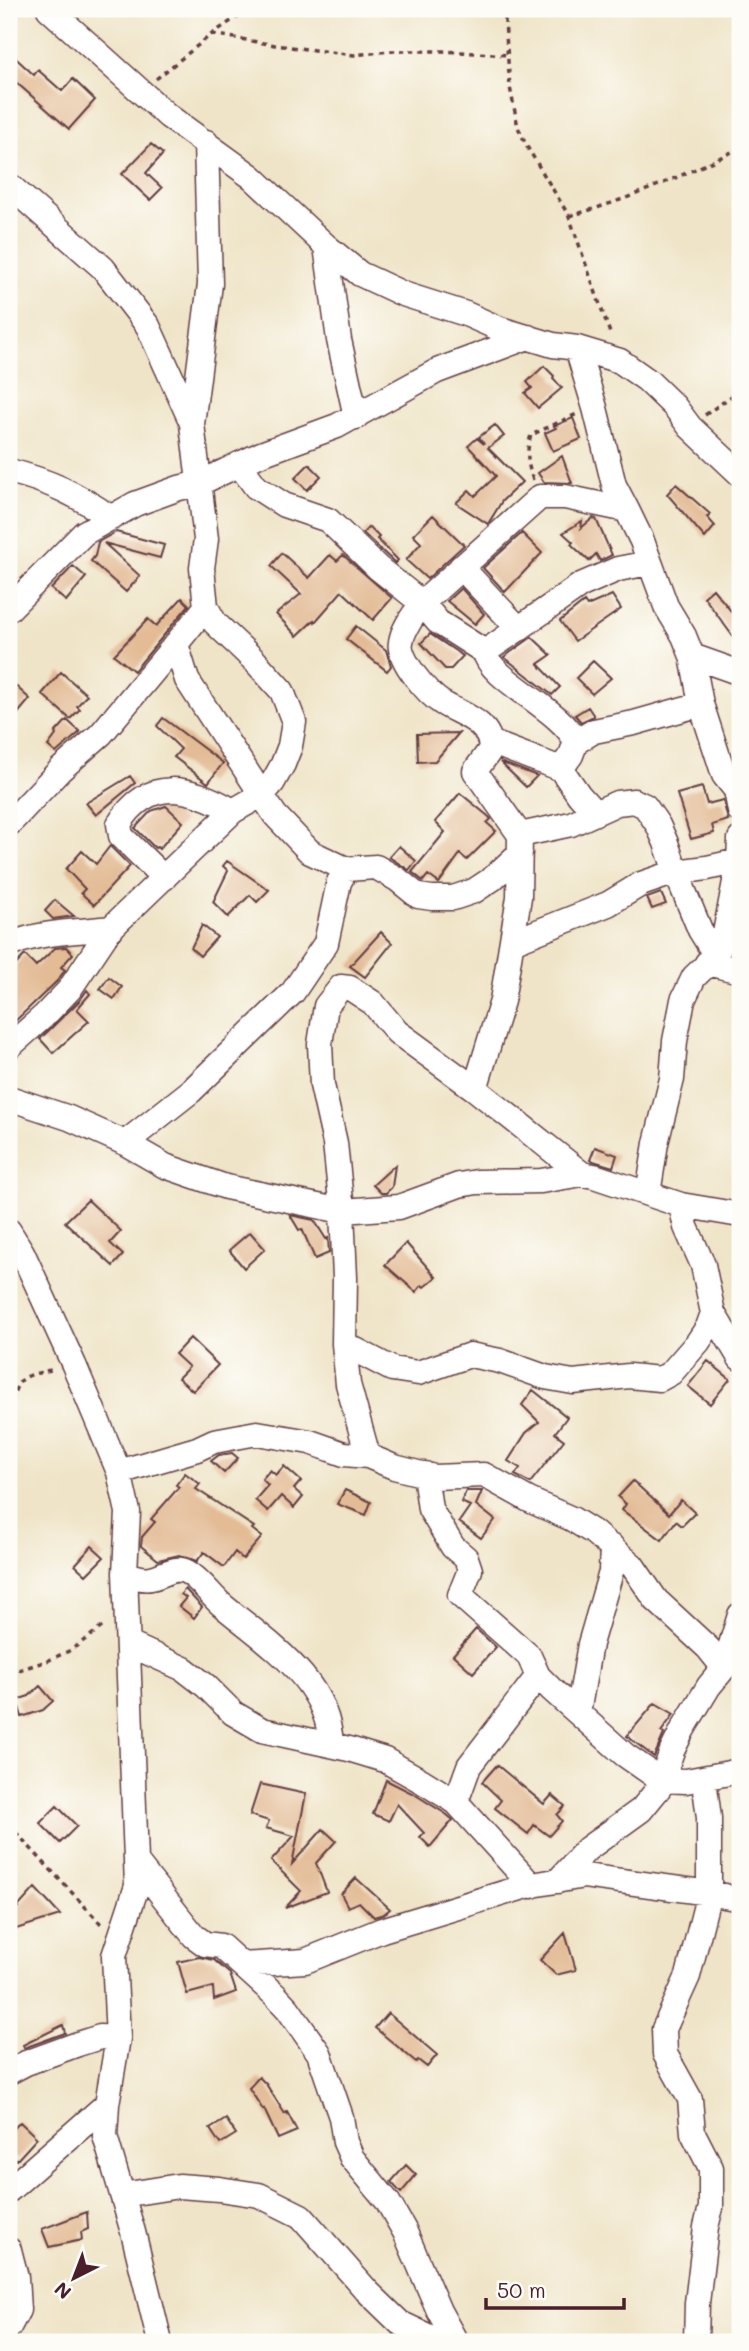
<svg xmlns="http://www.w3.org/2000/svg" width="749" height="2351" font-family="Mali,sans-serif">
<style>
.building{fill:#e3bb95}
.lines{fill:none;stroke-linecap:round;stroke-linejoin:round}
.minor-casing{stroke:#633d42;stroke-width:27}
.path{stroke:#633d42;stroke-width:3.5;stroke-dasharray:5 5;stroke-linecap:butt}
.minor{stroke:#fff;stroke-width:24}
</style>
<rect width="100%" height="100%" fill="#fdfcf7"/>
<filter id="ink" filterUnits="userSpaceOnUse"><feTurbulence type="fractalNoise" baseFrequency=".0143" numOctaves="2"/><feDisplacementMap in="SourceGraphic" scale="14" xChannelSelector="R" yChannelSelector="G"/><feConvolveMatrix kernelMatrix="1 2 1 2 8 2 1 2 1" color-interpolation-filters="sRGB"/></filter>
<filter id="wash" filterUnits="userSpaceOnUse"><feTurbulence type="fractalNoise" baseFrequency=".00686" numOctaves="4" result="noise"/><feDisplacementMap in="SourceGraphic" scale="28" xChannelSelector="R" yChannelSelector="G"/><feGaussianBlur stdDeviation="1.57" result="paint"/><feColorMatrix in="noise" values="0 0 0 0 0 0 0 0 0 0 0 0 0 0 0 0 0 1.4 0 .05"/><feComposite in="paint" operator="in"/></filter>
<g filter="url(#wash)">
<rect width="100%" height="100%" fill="#efe4c7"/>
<g id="blocks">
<path class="building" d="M9,52L34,75L38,70L62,91L73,79L95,100L69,129L9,76Z
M151,144L163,154L146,173L162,188L150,200L122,174Z
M544,366L554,376L553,378L562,388L538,408L525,393L532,388L527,382Z
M573,418L581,439L553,451L545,433L556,428L554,426Z
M495,425L504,436L488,448L522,482L502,501L488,524L456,503L469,490L475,496L496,476L468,446L477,438L484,444L479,437Z
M562,456L572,483L544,482L538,473Z
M309,464L321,476L307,490L295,478Z
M676,484L710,514L707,517L715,526L705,538L667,494Z
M433,515L464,545L427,579L406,560L421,543L413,535Z
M593,518L596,519L612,555L600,561L596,554L589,561L571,544L573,542L563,533L582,521L581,528Z
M369,527L379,537L377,539L398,560L395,563L363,533Z
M116,532L164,545L160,558L104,543L140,576L126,592L91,561L95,556L98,542Z
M522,533L542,553L505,592L483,568Z
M282,553L309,578L330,555L337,561L343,555L392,598L373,620L342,591L315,622L314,620L297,636L276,614L301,594L271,566Z
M73,566L86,577L66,601L51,589Z
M461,588L484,614L475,624L447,601Z
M713,589L740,622V646L704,597Z
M612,595L621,609L575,641L560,621L584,602L587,606Z
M182,598L189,605L134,671L114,655L148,619L156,626Z
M356,626L386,650L391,666L387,671L346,639Z
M430,634L463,656L451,669H445L421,643Z
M532,637L551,655L538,664L560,687L552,695L504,657Z
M593,661L611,678L592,694L576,678Z
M61,672L87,695L77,706L80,709L70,719L42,694Z
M9,680L30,699L9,724Z
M588,707L594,716L581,722L575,715Z
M163,718L223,763L208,783L174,757L181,749L157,726Z
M67,720L80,732L56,753L48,746L56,735L55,733Z
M459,733L435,761L418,762L417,734Z
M500,762L537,776L526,787Z
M130,776L135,783L96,815L86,803Z
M702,787L707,804L723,800L728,820L712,825L714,833L691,839L677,794Z
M460,793L488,816L491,819L487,823L496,831L467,860L460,854L439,883L428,875L423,881L412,872L445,832L435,822Z
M166,806L183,822L159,849L157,847L155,848L135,828L151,811Z
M110,846L130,866L94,905L81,893L85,889L66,869L82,851L96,864Z
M399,846L416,861L409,870L389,857Z
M227,861L269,890L257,902L250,895L228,917L213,902L228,871L223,866Z
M661,893L666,904L652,909L647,898Z
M55,900L74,916L53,919L45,911Z
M202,925L217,937L200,956L191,948Z
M381,932L392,943L365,977L350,966Z
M66,947L73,954L61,967L65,970L57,981L9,1027V972L25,955L36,966L55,948Z
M109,977L122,987L114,999L100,989Z
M87,990L90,994L77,1009L89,1021L53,1053L40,1039L80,1000Z
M595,1147L617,1155L613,1167L590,1160Z
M395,1165L392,1187L386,1193H381L373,1185Z
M88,1200L121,1231L110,1243L123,1255L113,1266L65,1222Z
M290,1215L314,1220L326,1239L328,1238L329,1253L315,1259L302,1229L299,1230Z
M250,1232L265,1249L244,1268L229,1250Z
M406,1243L436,1277L424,1287L422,1285L416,1292L385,1265Z
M190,1338L218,1365L193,1391L178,1378L189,1367L175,1354Z
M708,1361L730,1379L710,1404L688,1386Z
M533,1390L567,1417L555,1433L564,1440L530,1483L515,1475L520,1468L508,1461L526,1433L539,1422L522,1405Z
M232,1453L238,1458L224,1473L211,1461L219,1455Z
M284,1466L301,1481L294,1489L303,1497L294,1508L281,1496L268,1511L255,1500L268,1485L262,1479L270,1470L276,1475Z
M185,1473L200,1484L196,1489L254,1527L252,1529L262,1537L243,1559L235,1552L224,1567L204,1552L197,1561L179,1555L158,1560L141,1546L142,1537L155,1522L151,1519L179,1487L176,1485Z
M633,1481L669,1514L681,1500L695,1513L682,1526L676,1521L662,1540L622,1510L626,1504L618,1497Z
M345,1490L371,1502L366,1515L337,1504Z
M466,1491H482L476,1505L495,1520L481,1538L459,1522L470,1506L461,1502Z
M92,1546L104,1557L86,1575L75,1565Z
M185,1589L202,1607L194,1618L179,1606L186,1598L181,1594Z
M476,1629L496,1647L473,1673L453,1655Z
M40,1686L53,1701L43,1710L22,1717L17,1700L29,1696Z
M655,1703L674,1714L661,1732L664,1734L654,1757L627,1736Z
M497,1765L544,1804L552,1795L565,1806L557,1815L562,1821L549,1836L534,1825L528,1834L495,1808L501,1800L482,1782Z
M386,1780L414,1794L446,1814L453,1820L430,1847L420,1837L424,1833L397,1804L389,1821L373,1814Z
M260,1784L306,1794L292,1864L323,1829L336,1841L316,1863L327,1892L285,1908L301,1891L271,1861L294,1836L266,1828L269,1821L250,1815Z
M57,1806L77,1826L60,1843L40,1823Z
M356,1878L390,1909L384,1914L374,1917L359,1902L348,1907L341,1894Z
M35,1888L60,1915L13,1930L9,1917Z
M565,1933L576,1970L556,1975L540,1960Z
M199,1957L214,1960L230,1974L236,1992L214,2000L213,1987L187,1994L178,1962Z
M388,2013L437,2055L427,2067L418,2060L416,2062L375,2028Z
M63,2025L65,2033L24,2048L23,2045Z
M259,2077L266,2084L285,2114L287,2112L297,2131L278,2139L264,2109L263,2110L249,2088Z
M226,2119L236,2134L220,2144L210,2129Z
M20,2122L37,2138L17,2160L9,2152V2134Z
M406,2165L416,2175L401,2193L391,2182Z
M87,2212L88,2229L81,2232L82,2240L49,2247L42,2229Z"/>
</g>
</g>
<g filter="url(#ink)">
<use href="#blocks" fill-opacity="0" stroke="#633d42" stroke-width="2"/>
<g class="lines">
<g class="minor-casing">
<path id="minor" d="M49,9L168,116L252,177L326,246L360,274L403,294L466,314L500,329L553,345L577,348L620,361L647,380L675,407L690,427L740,474
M9,185L103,268L148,326L192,423
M326,246L339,340L356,417
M577,348L595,408L614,485L627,510
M239,464L256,487L284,505L328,520L378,568L422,603L438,622L485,652C489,679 563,710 576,742
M9,471C49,481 77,494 111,518
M461,567L519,629
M206,607L176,644L187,680L275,815L310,852L346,869L376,867L397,879L418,896L432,898H453L474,891L492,879L520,853
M9,609L84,533L135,504L179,488L200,483L261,454L337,426L437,371L528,337
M485,652L581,585L618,569L649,563
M692,656L740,673
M701,704L724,775L736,790L740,811
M490,742L561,769L579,795L595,813
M9,824L60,770L101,734L176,644
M520,835L475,771L491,749C490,721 462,715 442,703C428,694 397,659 401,642C403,628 414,615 422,603L540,497H565L627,510L642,541L666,606L684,636L692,656L701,704L634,723L594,731L576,742L571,755L561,769
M164,878L121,836L119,824C149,775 191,787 233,811
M512,942L608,904L641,884L676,872L707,868L739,861
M9,945C42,931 77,932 112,928
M707,963L740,971
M9,1047L44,1016L69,990L110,929L233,811L263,794L273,782L283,764L290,746L294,722L282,691L254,660L215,623L206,607L202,568L206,539L192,424L210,284L206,142
M475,1089L502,1001L519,897L520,835L571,824L617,803L634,801L645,806L658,825L666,843L676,872L700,930L716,956
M9,1098L69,1118L125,1143L165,1166L226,1187L342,1211L399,1207L459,1185L477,1182L541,1181L582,1174L594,1176L681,1205L686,1227L703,1265L713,1313L708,1327L698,1342L671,1373L660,1379L629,1376L573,1382L545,1377L500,1361L470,1355L418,1373L392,1369L344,1344
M125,1143L191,1091L293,992L326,943L339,882L346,869
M648,1194L656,1143L672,1079L675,1041L683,1000L694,977L716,956L725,933L739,861L740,839
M681,1205L740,1215
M9,1231L22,1252L74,1365L119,1472L128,1512L125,1573L137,1886L114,1956L118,2038L107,2104L105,2136L133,2232L160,2342
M713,1313L740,1358
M368,1456L348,1384L344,1344L345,1278L342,1211L335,1143L322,1085L320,1044L326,1006L341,987L350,988L373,1003L397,1032L475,1089L582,1174
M119,1472L197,1449L214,1441L257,1433L310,1442L344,1454L368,1456L394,1467L434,1477L484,1475L529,1500L572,1519L593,1532L632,1565L656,1600L708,1648L724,1668
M425,1474L430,1509L453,1547L466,1558L470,1570L460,1595L529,1656L538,1676L552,1690L625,1755L661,1780L686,1781L740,1771
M125,1573C133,1576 142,1580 151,1578C163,1576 175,1565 187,1572C200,1579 211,1596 222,1605C267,1643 328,1679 331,1745
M129,1644L184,1669L206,1686L233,1713L262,1730L349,1749L385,1760L422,1781L456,1802L532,1886
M578,1713L590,1644L611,1572L612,1547
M456,1802L469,1766L538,1676
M136,1862L194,1936L205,1944L221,1946L275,1995L288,2009L319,2053L341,2117L345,2142L352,2158L388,2202L405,2232L439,2311L456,2342
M558,1881L587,1849L641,1810L659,1788L672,1751L683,1729L709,1686L724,1668L740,1615
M242,1965L305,1961L382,1930L527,1886L584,1876L709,1893L740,1899
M9,2072L26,2063L78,2044L100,2037L118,2038
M9,2190L107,2104
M122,2195L179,2186L219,2189L259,2195L301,2216L367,2291L400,2323L432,2338L456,2342
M9,2250L16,2277L18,2310L9,2327
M696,2342L697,2303L706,2227L711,2207V2168L693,2133L690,2099L665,2054L664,2029L688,1976L709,1893V1818L704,1779"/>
</g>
<path class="path" d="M504,9L510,87L518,127L526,145L569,216L611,336
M212,34L275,45L354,55L390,51H443L509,55
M156,79L212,34L249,9
M569,216C629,200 684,175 740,148
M705,415L740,390
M533,480C527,463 526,452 531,435L577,414
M9,1411C18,1376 19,1377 55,1369
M9,1673L47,1661L71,1650L106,1624
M9,1825L103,1926"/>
<use href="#minor" class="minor"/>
</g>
</g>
<rect width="749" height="2351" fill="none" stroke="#fdfcf7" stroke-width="35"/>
<g transform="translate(74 2278) rotate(222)" stroke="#fdfcf7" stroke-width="5" paint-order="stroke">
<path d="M0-5L12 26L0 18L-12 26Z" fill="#4a1f2b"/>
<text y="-10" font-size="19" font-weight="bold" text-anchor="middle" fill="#4a1f2b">N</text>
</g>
<path d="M486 2298v10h138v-10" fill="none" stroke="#4a1f2b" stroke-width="3.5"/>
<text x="497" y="2298" font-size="21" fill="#4a1f2b" stroke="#fdfcf7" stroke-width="5" paint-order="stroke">50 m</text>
</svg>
